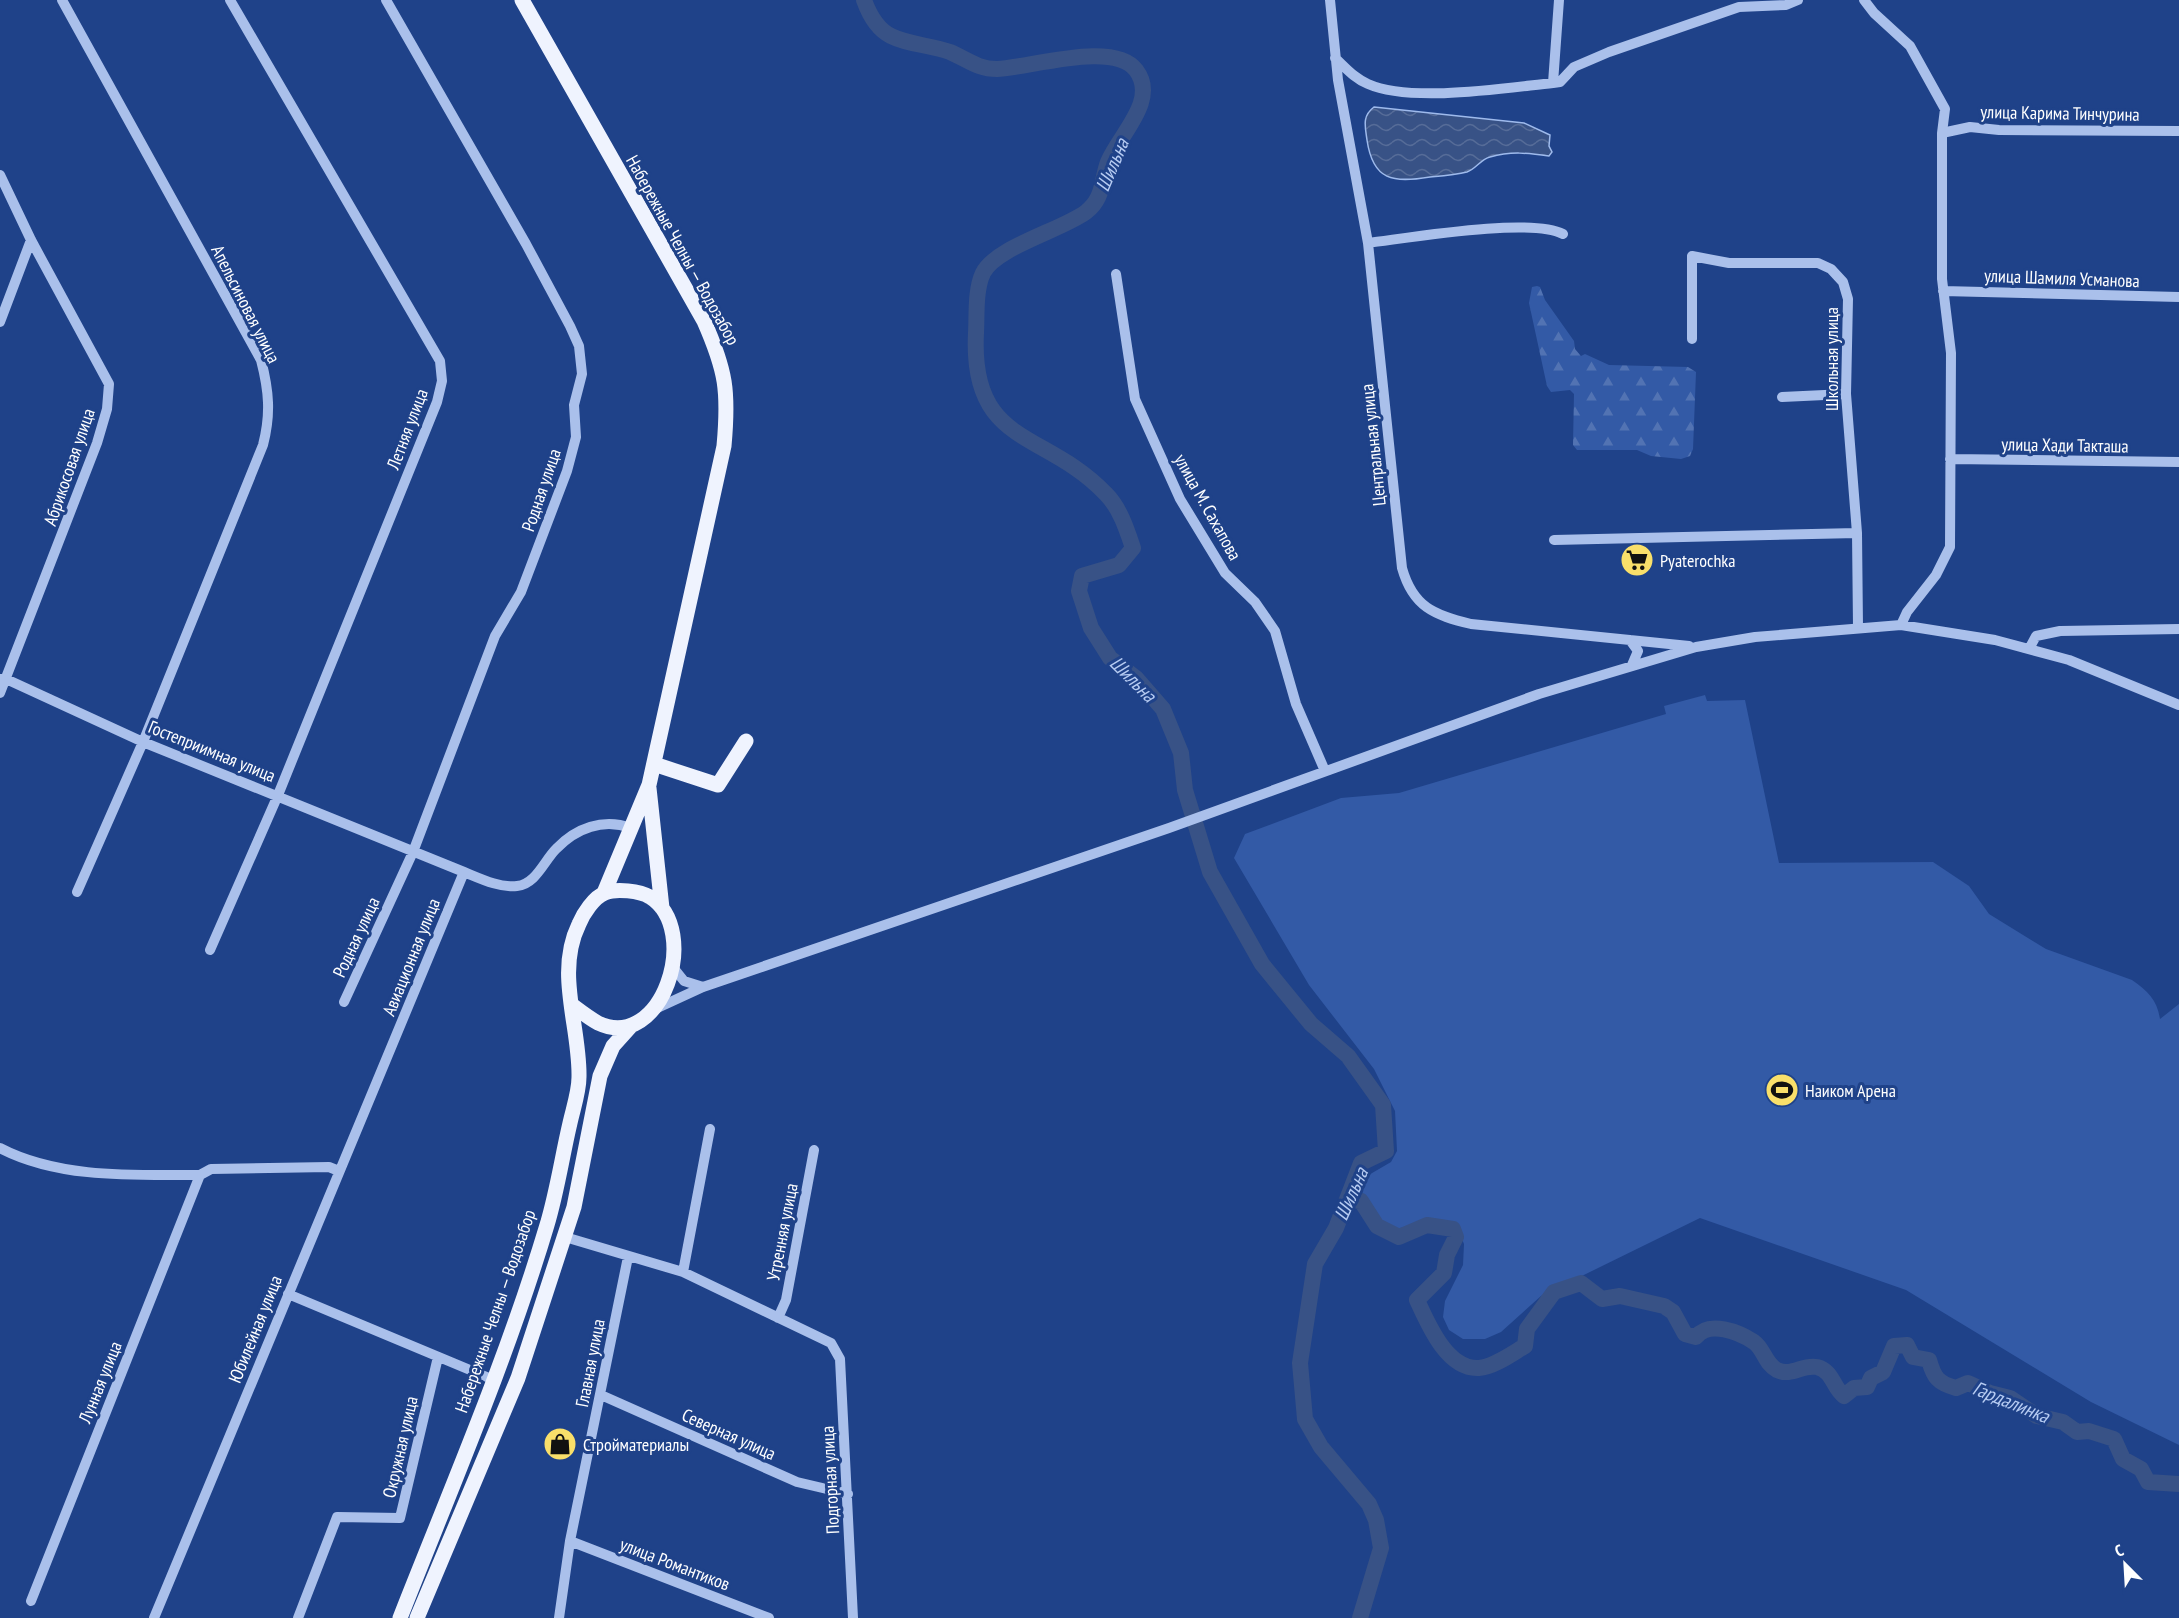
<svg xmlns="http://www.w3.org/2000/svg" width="2179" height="1618" font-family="'PT Sans Narrow',sans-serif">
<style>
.green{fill:#335aa6}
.forest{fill:url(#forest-firs)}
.water{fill:url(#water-waves);stroke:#9ebaec;stroke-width:1.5}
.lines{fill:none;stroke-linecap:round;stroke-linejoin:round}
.river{stroke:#385286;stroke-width:16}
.minor{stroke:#aac0eb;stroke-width:10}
.major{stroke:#eff3fe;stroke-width:15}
.labels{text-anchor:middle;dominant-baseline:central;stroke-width:6;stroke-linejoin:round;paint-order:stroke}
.street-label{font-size:18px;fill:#fff;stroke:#1f4289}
.poi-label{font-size:18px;fill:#fff;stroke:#1f4289;text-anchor:start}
.water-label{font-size:20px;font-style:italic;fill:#b6cbf2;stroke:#1f4289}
</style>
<defs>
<pattern id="forest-firs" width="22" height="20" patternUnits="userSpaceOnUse" patternTransform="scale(1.5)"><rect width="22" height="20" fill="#335aa6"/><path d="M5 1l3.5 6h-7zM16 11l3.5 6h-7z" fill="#5273b3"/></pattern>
<pattern id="water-waves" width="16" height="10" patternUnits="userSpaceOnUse" patternTransform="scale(1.5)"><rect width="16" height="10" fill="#385286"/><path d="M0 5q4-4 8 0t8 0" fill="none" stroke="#566c98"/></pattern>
</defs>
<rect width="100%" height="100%" fill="#1f4289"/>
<path class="green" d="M1705,695L1707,701L1745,700L1779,863L1933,862L1969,886L1989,914L2046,949L2132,980C2148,991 2157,1000 2160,1019L2179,1004V1445L2091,1402L1906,1290L1700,1218L1541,1296L1501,1332L1485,1339H1463L1449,1330L1443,1317L1445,1301L1463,1265L1464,1244L1457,1227L1428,1220L1410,1227L1389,1229L1373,1223L1365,1216L1360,1205L1361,1189L1367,1176L1391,1162L1397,1151L1395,1111L1374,1069L1309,985L1234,858L1245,834L1341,798L1399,793L1666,714L1664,706Z"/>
<path class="forest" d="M1537,286L1540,287L1545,300L1574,341L1575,349L1581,356L1585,354L1609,365L1688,367L1696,372L1693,449L1690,456L1681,459L1651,456L1637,450H1577L1573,445L1574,394L1570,390L1551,392L1547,386L1529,303L1532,287Z"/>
<path class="water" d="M1374,107L1524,123L1550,135L1549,146L1552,152L1549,156C1528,153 1511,151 1490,157C1481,159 1476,169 1467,172C1456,175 1442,176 1430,177C1393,183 1373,181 1367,140C1365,126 1362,116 1374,107Z"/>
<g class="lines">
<path class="river" d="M864,0C869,14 877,29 891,36C909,45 931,45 950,52C967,59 977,69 997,69C1029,68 1114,40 1136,70C1159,100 1119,135 1108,162C1101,181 1104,198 1086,212C1062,230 996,247 983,273C975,290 977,315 976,333C970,447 1046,430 1106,494C1120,508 1127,530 1133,548L1119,565L1082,576L1079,591L1091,628L1110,658L1136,678L1163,709L1181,753L1185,790L1210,872L1262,964L1311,1024L1348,1056L1383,1105L1386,1151L1361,1163L1336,1228L1315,1264L1300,1363L1305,1419L1321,1447L1369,1504L1376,1520L1381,1548L1360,1618
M1348,1200L1361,1201L1377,1226L1399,1237L1427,1225L1453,1229L1456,1237L1447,1255L1444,1273L1417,1300C1428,1324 1447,1370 1479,1368C1494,1367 1513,1353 1525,1346L1527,1329L1554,1292L1581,1283L1602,1299L1620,1296L1664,1306L1673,1312L1685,1334L1696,1337C1709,1320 1739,1332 1754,1342C1764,1349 1765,1364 1777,1370C1792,1377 1802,1364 1817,1367C1833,1371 1833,1388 1844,1396L1854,1388L1867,1387L1871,1378L1883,1372L1894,1346L1907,1345L1913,1357L1929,1360C1934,1378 1938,1383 1956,1388L1968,1383L1990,1393L2010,1398L2037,1416L2063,1422L2077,1432L2089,1431L2114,1439L2123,1459L2141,1469L2148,1482L2179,1484"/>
<path class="minor" d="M62,0L261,360C269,391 271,414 263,445L143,742L77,892
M1330,0L1338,80L1368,243L1402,568C1413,607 1434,615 1471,624L1689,646
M1864,0L1874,13L1910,46L1945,109L1942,133V279L1951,353L1950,547L1936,575L1907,612L1901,625
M1335,58C1346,68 1354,78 1368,84C1411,103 1505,88 1553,83L1560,82L1574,67L1609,52L1739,7L1786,5L1798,0
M1553,83L1559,0
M1942,133L1970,127L1999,130L2179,131
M0,175L31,240L109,384L107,409L97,443L0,693
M1368,243C1409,238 1530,217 1563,234
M1116,274L1135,399L1180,499L1225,573L1255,602L1275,631L1296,704L1325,771
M1943,291L2179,297
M0,322L31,240
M1692,339V256L1729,263H1818L1831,269L1843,282L1848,299L1846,394L1857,533L1858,627
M1782,397L1846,394
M1950,459L2179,462
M1554,540L1857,533
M1630,640L1638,651L1632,665
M2029,649L2036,636L2060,631L2179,629
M0,679H6L143,742L464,872C479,878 499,888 517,886C536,884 544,861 556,849C576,828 603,818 631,828
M210,950L278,795L437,402L442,381L440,361L230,0
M672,966L684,981L703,987
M344,1002L413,852L495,636L521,592L567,471L576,437L574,405L582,374L579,346L570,326L526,244L386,0
M653,1010L703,987L1169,828L1539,694L1696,647L1755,637L1901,625L1995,640L2069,660L2179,705
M0,1148C59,1179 136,1175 200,1175L211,1169L329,1167L339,1171
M565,1237L683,1272L831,1343L840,1359L853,1618
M683,1272L710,1129
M288,1294L494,1380
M778,1318L786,1300L814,1150
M601,1395L797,1482L848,1494
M570,1541L769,1618
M31,1601L200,1175
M154,1618L464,872
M298,1618L337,1517L400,1518L438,1357
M559,1618L570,1541L628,1257"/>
<path class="major" d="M522,0L704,321C726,371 729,391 724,446L649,785L604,893
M654,764L718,785L746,741
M649,788L662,908
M400,1618C451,1488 507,1359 547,1225C557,1192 562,1157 570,1123C573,1109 579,1092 579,1077C580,1026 555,973 579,924C583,914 594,897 605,893C616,888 640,891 650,897C702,930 662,1053 598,1023C589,1018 580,1011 572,1005
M417,1618L518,1378L574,1207L600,1076L613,1046L631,1026"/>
</g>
<defs>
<g id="supermarket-disc" transform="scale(1.725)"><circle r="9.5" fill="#f9df6a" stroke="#1f4289"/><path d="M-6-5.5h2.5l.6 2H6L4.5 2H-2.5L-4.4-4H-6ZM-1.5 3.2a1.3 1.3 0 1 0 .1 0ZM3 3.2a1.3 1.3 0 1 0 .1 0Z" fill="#111"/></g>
<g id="stadium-disc" transform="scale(1.725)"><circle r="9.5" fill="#f9df6a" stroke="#1f4289"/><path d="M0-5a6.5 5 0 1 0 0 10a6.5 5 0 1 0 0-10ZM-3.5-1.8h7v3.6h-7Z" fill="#111"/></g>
<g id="shop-disc" transform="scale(1.725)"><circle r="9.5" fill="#f9df6a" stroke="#1f4289"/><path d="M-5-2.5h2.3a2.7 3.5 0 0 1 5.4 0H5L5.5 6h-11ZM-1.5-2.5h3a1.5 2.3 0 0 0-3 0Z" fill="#111"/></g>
</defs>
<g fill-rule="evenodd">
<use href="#supermarket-disc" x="1637" y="560"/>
<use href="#stadium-disc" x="1782" y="1090"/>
<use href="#shop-disc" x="560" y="1444"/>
</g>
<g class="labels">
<g class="street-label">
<text transform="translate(2060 113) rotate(1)">улица Карима Тинчурина</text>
<text transform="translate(683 250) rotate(61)">Набережные Челны — Водозабор</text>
<text transform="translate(2062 278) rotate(2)">улица Шамиля Усманова</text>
<text transform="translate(246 304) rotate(63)">Апельсиновая улица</text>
<text transform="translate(1831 359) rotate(-90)">Школьная улица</text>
<text transform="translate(407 429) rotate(-69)">Летняя улица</text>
<text transform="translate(1373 445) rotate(-96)">Центральная улица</text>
<text transform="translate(2065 445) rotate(1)">улица Хади Такташа</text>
<text transform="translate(69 467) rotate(-71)">Абрикосовая улица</text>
<text transform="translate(541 490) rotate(-71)">Родная улица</text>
<text transform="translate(1208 507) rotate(61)">улица М. Сахапова</text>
<text transform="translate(212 751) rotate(22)">Гостеприимная улица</text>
<text transform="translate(356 937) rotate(-65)">Родная улица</text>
<text transform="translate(411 957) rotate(-68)">Авиационная улица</text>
<text transform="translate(782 1232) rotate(-79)">Утренняя улица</text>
<text transform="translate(495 1311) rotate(-71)">Набережные Челны — Водозабор</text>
<text transform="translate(255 1329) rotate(-68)">Юбилейная улица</text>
<text transform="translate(590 1363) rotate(-79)">Главная улица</text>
<text transform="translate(100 1382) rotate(-68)">Лунная улица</text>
<text transform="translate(729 1434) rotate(24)">Северная улица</text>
<text transform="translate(400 1447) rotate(-77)">Окружная улица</text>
<text transform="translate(830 1480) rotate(-93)">Подгорная улица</text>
<text transform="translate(675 1564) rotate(21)">улица Романтиков</text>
</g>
<g class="poi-label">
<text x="1660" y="560">Pyaterochka</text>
<text x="1805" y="1090">Наиком Арена</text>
<text x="583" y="1444">Стройматериалы</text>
</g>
<g class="water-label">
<text transform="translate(1112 165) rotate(-67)">Шильна</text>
<text transform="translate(1133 679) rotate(45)">Шильна</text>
<text transform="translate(1351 1194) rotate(-66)">Шильна</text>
<text transform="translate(2011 1402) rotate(22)">Гардалинка</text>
</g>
</g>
<g transform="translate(2125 1564) rotate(336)" stroke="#1f4289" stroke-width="4.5" paint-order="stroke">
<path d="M0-4.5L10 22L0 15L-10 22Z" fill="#ffffff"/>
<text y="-9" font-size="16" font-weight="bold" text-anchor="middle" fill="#ffffff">С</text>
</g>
</svg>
